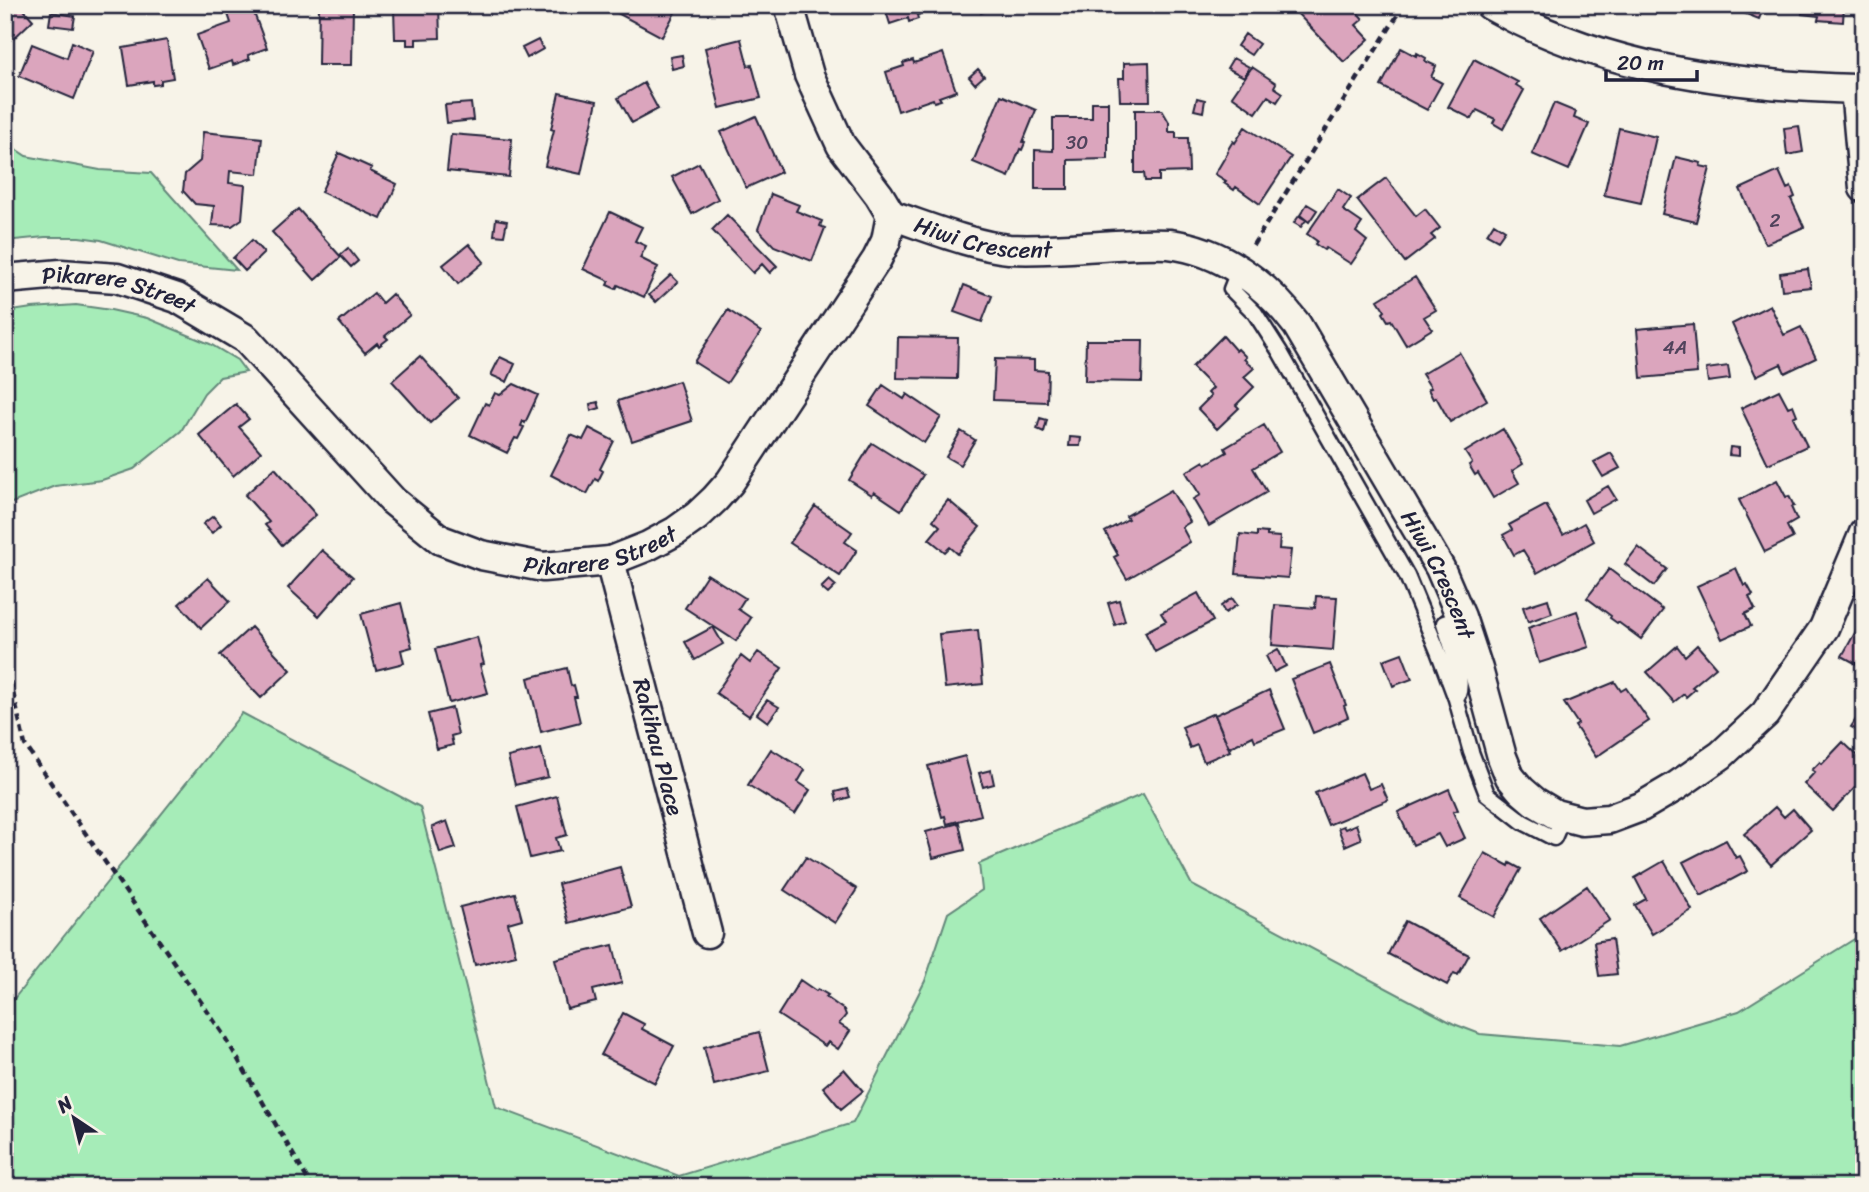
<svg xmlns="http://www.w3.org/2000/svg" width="1869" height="1192" font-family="Sriracha,sans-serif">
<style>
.green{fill:#a6ecb8;stroke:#64877a;stroke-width:2}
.building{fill:#dba5bd;stroke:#22223b;stroke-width:2}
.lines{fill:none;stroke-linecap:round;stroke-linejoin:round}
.lane-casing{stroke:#22223b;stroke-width:19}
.street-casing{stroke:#22223b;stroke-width:33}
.path{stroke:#22223b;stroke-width:4.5;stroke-dasharray:7 5;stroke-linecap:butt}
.lane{stroke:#f7f3e8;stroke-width:14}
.street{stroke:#f7f3e8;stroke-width:28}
.labels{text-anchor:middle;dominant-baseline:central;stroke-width:5;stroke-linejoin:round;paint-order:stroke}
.number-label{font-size:19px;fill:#50435c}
.street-label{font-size:23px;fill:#22223b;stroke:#f7f3e8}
</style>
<rect width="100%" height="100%" fill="#f7f3e8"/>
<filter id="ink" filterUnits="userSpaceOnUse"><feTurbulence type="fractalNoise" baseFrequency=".0143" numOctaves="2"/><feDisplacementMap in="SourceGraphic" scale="14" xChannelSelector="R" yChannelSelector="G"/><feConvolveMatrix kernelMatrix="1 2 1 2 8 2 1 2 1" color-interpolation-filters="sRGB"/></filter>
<g filter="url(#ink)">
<path class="green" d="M5,142L26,156L100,170L151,173L237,270L178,264L101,240L79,237H45L5,241Z
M76,305L111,310L147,318L210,344L237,360L246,372L220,377L204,393L181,431L134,469L102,480L55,486L12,503L5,501V312L32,308Z
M242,713L420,807L496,1107L679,1176L853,1123L925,981L948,913L982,890L979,864L1143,794L1192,885L1454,1024L1480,1034L1620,1046L1739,1011L1864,933V1187H5V1010Z"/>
<path class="building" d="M5,5H20L33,20L9,43L10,45L5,48Z
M244,5H251L267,48L248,55L250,59L233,65L232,61L209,69L197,35L231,23L227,11Z
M319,5H353L352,65H318Z
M415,5H439L440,38L416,39V45H407V39H395L394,9L415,8Z
M517,5H543L544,8L519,14Z
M609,5H679L662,37L608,8Z
M884,5H948V6L917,15L918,19L909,22L908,18L890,24Z
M978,5H1003L981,13Z
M1297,5H1351L1363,19L1356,25L1369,39L1344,62L1293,9Z
M1723,5H1765L1759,19Z
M1803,5H1844L1843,22L1818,20L1819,16L1802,14Z
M51,12L75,16L73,28L49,25Z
M1245,34L1259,44L1251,55L1237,46Z
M741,39L748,66L752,65L761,98L720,108L705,48Z
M167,40L173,78L161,80V84L153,85V81L129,85L123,48Z
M538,40L543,49L527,58L522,48Z
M72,42L93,51L74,99L19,76L32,44L67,58Z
M1401,48L1416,56L1417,53L1426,58L1425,61L1436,66L1431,77L1442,83L1427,110L1381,86Z
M943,53L956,91L939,97L941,100L934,102L933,99L898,111L886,72L904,66L903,63L913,60L914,63Z
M682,55L684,66L672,69L670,57Z
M1233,58L1249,67L1244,77L1227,68Z
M1474,59L1518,82L1516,85L1524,90L1503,129L1493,123L1495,119L1477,110L1472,119L1448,107Z
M1149,62L1150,101H1120L1119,78H1124V63Z
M1252,67L1276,83L1274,87L1283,93L1277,102L1268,96L1256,113L1232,96Z
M978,69L984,76L975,84L969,77Z
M644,83L658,109L632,123L618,98Z
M559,93L597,101L581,174L545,166L554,130L551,129Z
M1001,95L1036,110L1023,142L1025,143L1022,150L1020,149L1009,177L973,162Z
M1197,98L1205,100L1203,112L1194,110Z
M1092,102H1108V159L1068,160V189H1035V150L1053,151V118H1092Z
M471,103L473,120L447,123L445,105Z
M1554,103L1576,112L1574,118L1589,124L1569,170L1532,154Z
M1135,110H1162L1169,122V132H1176V138H1188L1189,172L1159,173V181H1145L1144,173H1135Z
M756,116L781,172L746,188L721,132Z
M1799,126L1803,152L1787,155L1784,128Z
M1245,127L1291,157L1260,204L1236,187L1234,190L1224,183L1226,181L1215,174L1228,152L1227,151L1233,141L1235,143Z
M1619,128L1656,137L1641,203L1604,195Z
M203,132L262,138L258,174L230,171L229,183L245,185L242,219L232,226L212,225L214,206L195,204L183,191L185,174L200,161Z
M451,134L512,139L509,177L447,171Z
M339,153L372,168L370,171L397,184L381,219L321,192Z
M1676,157L1701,163L1700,166L1710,168L1696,222L1662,214Z
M699,163L718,199L692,214L672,177Z
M1779,171L1787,189L1791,187L1795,197L1791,199L1804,227L1765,244L1740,189Z
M1386,178L1416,216L1425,209L1440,228L1431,235L1435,239L1405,262L1357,200Z
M1338,189L1351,198L1343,210L1362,223L1356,232L1367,241L1351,264L1326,248L1324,250L1315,244L1317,241L1307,234Z
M771,194L799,205L796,211L822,221L820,226L825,228L812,261L774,246L758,229Z
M1307,204L1317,210L1309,222L1300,215Z
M298,209L341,257L315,280L272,232Z
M610,212L642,227L635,241L646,246L640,258L658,267L644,297L618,285L616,289L607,285L609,281L583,269Z
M727,215L777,266L770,273L762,264L753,273L712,230Z
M1299,216L1306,220L1301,227L1294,223Z
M496,219L507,221L504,236L494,235Z
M1494,223L1505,230L1498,240L1487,234Z
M252,240L264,253L245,271L233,258Z
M469,244L484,262L458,284L443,265Z
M348,248L358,261L351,267L340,255Z
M1808,269L1811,287L1782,290L1780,273Z
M671,275L678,282L656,302L649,295Z
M1415,277L1436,310L1424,317L1432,329L1406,345L1391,320L1388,321L1383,313L1385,311L1378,300Z
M964,285L992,296L982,322L954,312Z
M374,293L382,303L392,294L410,315L385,336L388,339L379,346L377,343L365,353L339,322Z
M1770,305L1784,335L1801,327L1816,358L1785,373L1781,364L1756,376L1732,324Z
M728,310L761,332L727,383L694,362Z
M1693,324L1697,373L1641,378L1637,329Z
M1223,336L1236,351L1238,349L1246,357L1244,359L1254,368L1244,377L1254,387L1236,405L1239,408L1217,429L1198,409L1211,396L1208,393L1213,388L1192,367Z
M898,337L958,338L957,379L897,378Z
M1086,340H1143L1142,382L1085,381Z
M1459,352L1487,400L1450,422L1436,397L1433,399L1428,389L1431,388L1422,374Z
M420,356L458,398L430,423L392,381Z
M500,357L515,364L507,382L491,375Z
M995,359L1034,360V370L1048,371L1047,402L993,400Z
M1728,366L1730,379L1708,382L1706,369Z
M679,381L692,421L632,441L618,401Z
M514,384L538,395L525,423L523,421L521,426L524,427L518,439L515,438L507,453L470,435L485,403L489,405L495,393L500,395Z
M883,385L904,399L907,394L941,417L924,443L869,406Z
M1779,390L1788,407L1793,405L1797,415L1793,417L1807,446L1768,464L1741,408Z
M598,402L600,408L591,411L590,404Z
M236,404L249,419L239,427L261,452L233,476L199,435Z
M1040,418L1047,420L1044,432L1037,429Z
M1264,425L1280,452L1253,468L1267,492L1209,526L1193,499L1200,495L1186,472L1204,461L1206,464L1227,452L1225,448Z
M589,428L614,441L600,469L603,471L598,481L595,479L587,494L551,475L571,435L583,440Z
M1503,429L1523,464L1512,471L1519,483L1493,498L1478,473L1475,475L1469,465L1472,463L1465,452Z
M961,431L975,440L960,465L946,457Z
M1070,437L1081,438L1080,446H1069Z
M872,443L923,475L901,510L874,492L872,495L849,480Z
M1730,447L1739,448V456L1729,455Z
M1611,453L1620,468L1603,477L1594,462Z
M275,468L316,515L282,545L265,525L269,522L245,495Z
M1777,480L1786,497L1789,496L1794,506L1791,507L1797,520L1787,526L1793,538L1765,552L1739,500Z
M1608,486L1616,499L1591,513L1584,500Z
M1171,490L1190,522L1182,527L1190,542L1127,579L1114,557L1118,555L1105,532L1128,519L1126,516Z
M948,500L980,527L958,554L950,547L945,552L929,539L940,526L933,520Z
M1546,505L1563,535L1584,523L1594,541L1537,573L1523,550L1514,555L1503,535L1512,530L1509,525Z
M815,506L852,532L845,542L857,550L840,576L790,543Z
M213,516L221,525L212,533L203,524Z
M1257,532L1267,533V536L1280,537L1279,549L1291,550L1288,578L1236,574L1240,534L1257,536Z
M1638,547L1667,569L1654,586L1625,564Z
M322,550L353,577L319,616L288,588Z
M1736,568L1744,586L1747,584L1753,595L1749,597L1755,609L1745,614L1751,626L1722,639L1697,586Z
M1609,569L1663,610L1641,639L1618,622L1617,623L1610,618L1611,616L1587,598Z
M707,574L745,598L738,609L751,618L736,641L685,608Z
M208,578L230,601L201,628L179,604Z
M829,580L836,586L828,594L821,588Z
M1198,593L1213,621L1155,652L1145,632L1166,621L1161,613Z
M1316,596L1337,597L1333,650L1272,645L1275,605L1315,608Z
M1232,598L1237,605L1225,613L1221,606Z
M1548,599L1552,613L1528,622L1523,607Z
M1119,600L1125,621L1115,625L1108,603Z
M401,603L412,647L401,650L404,663L376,670L361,614Z
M1577,611L1589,647L1539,663L1528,628Z
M251,627L291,670L261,698L220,655Z
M713,627L723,644L695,660L685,642Z
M978,630L983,684L945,688L939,634Z
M1856,631L1864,635V668L1842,656Z
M477,637L484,664L480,665L488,693L449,703L435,649Z
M1697,645L1716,667L1692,687L1695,689L1686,697L1684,694L1674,702L1647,672L1677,646L1685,656Z
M1278,649L1286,666L1274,672L1266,656Z
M758,652L782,668L749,716L716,693L741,656L750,663Z
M1402,653L1412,679L1393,686L1383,660Z
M1330,664L1346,705L1344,706L1348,717L1339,721L1340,722L1313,733L1291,679Z
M567,668L571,686L574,685L577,697H574L580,722L541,732L528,678Z
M1615,682L1621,691L1626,688L1649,721L1596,757L1575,726L1578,724L1564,703Z
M1269,690L1285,729L1255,741L1253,736L1229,748L1215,715Z
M767,700L779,707L768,722L757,714Z
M1864,707V734L1851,727Z
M452,708L458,734L451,736L453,745L437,749L428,714Z
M1214,713L1230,751L1204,762L1197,745L1190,748L1182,727Z
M1843,742L1864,762V778L1833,811L1804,784L1815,772L1812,770L1820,762L1822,764Z
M541,749L548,777L515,785L508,757Z
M771,749L805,770L798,782L810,790L795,814L748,785Z
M965,756L981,815L947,824L945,816L942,817L928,766Z
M991,770L994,784L983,787L979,773Z
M1362,773L1369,789L1381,784L1388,800L1328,825L1315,793Z
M847,789L850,797L837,801L835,792Z
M1449,789L1458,810L1453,812L1465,838L1445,847L1438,834L1413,845L1398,812Z
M557,796L567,835L556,838L560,851L530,858L517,807Z
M1775,807L1784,817L1793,809L1811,830L1771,865L1744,834Z
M447,821L456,848L440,853L432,827Z
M959,823L965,850L933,858L926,832Z
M1356,824L1361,839L1345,846L1338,828L1343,826L1345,829Z
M1726,840L1736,858L1740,856L1748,871L1701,896L1683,862Z
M1485,853L1509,866L1510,863L1521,869L1494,917L1460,898Z
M1864,854V868L1857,861Z
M806,857L857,889L835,923L784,890Z
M1664,861L1692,910L1652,934L1635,905L1646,899L1635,878Z
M620,867L631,907L569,923L558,884Z
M1587,886L1610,920L1562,951L1540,918Z
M515,893L522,919L508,923L516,955L475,965L460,907Z
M1405,921L1469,955L1458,975L1454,973L1447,985L1388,954Z
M1612,939L1617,974L1599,976L1594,942Z
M613,945L622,983L593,990L596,1002L567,1009L555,959Z
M800,980L816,991L818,989L828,995L826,997L844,1010L846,1015L839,1024L850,1031L838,1049L828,1042L825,1046L778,1015Z
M623,1013L644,1024L642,1029L674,1046L655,1083L601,1055Z
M759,1032L769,1071L714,1085L704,1047Z
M844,1069L863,1091L841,1109L823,1087Z"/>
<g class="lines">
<g class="lane-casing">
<path id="lane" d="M1239,269L1231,289L1255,313L1280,352L1407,576L1438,651L1456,699L1471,752L1487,794L1523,822L1554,838L1563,817
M1458,695C1465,678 1449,640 1444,623L1461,617"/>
</g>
<g class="street-casing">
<g id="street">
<path d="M1490,5C1602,69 1729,85 1855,89L1864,88"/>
<path d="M1855,89L1864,188"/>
<path id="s1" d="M891,215C925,226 974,246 1009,249C1045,251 1080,247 1116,245C1134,244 1152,243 1169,244C1222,250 1266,284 1297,325L1440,568L1461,617L1478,669L1502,757L1510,777L1521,790L1535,802L1555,814L1582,821L1609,819L1641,807L1675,787L1721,755L1765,714L1824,628L1864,533"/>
<path id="s2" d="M5,279L61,274L117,278L177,298L246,339L393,501L441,540L481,555L543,567L610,561L648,546L676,531L697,516L715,499L730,482L877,259L886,241L891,215L879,195L841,145L809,75L789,5"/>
<path id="s3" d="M610,561L707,933"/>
</g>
</g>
<path class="path" d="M1253,245L1404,5
M5,658L25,745L225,1037L312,1187"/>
<use href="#lane" class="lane"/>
<use href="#street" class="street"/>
</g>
</g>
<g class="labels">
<g class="number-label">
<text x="1077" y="142">30</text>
<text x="1775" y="220">2</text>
<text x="1675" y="347">4A</text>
</g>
<g class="street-label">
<text stroke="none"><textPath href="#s1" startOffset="96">Hiwi Crescent</textPath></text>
<text stroke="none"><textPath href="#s2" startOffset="116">Pikarere Street</textPath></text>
<text stroke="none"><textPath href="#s2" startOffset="702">Pikarere Street</textPath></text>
<text stroke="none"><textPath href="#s1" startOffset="726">Hiwi Crescent</textPath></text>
<text stroke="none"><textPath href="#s3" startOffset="192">Rakihau Place</textPath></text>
</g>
</g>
<rect width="1869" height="1192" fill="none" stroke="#f7f3e8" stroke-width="28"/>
<rect x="14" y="14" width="1841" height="1164" fill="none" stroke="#22223b" stroke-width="2.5" filter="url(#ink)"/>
<g transform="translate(74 1118) rotate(325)" stroke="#f7f3e8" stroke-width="5" paint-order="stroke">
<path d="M0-5L12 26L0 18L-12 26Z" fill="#22223b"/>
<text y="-10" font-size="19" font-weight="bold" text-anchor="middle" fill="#22223b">N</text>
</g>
<path d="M1606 70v10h91v-10" fill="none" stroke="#22223b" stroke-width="3.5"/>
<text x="1617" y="70" font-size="21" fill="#22223b" stroke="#f7f3e8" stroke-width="5" paint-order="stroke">20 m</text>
</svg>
